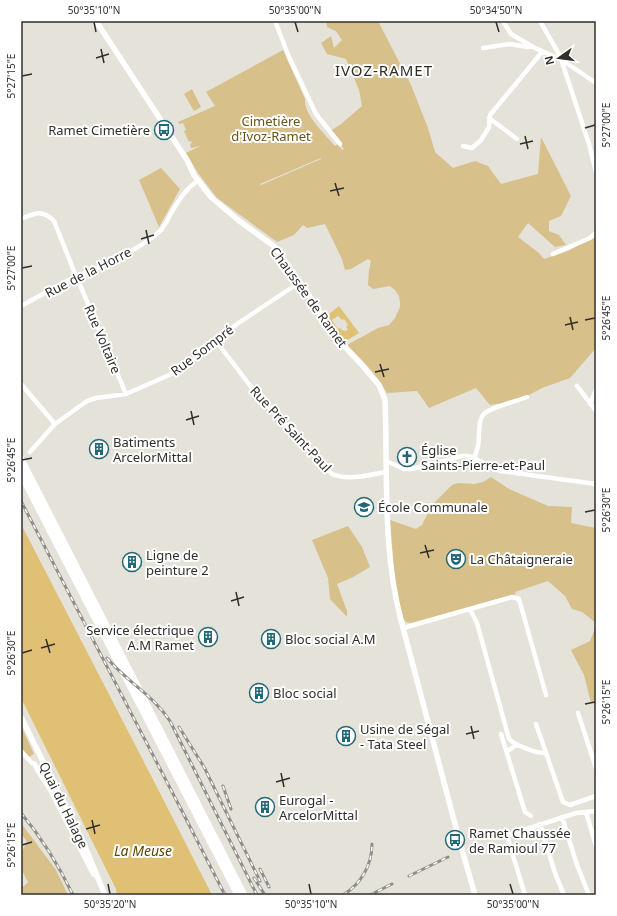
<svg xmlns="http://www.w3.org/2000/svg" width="617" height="916" font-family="'Noto Sans',sans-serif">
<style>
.green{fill:#d7c08a;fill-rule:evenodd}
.water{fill:#e0c075;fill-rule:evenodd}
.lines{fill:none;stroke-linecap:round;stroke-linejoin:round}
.minor{stroke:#fff;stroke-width:4.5}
.major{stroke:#fff;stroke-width:5.5}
.highway{stroke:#fff;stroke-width:7}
.rail-casing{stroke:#908e88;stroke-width:3}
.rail{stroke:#fff;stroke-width:1.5;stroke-dasharray:4.5;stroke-linecap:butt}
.ticks{fill:none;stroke:#302f2c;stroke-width:1.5}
.labels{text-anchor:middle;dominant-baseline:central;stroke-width:4;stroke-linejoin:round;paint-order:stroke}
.park-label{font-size:13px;fill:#69531b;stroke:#fff}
.poi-label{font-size:13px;fill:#302f2c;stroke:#fff;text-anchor:start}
.street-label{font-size:13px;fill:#302f2c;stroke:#fff}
.water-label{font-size:14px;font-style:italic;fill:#5c470b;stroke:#fff}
.quarter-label{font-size:15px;letter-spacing:1px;fill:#2f2c26;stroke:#fff}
.neatline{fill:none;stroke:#302f2c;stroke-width:1.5}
.ticks-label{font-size:10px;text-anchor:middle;fill:#302f2c}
</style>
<rect width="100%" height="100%" fill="#e5e2da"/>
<path class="green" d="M326,21H378L411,85L428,128L435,152L453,168L475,161L488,166L501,184L538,174L541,137L571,196L561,216L549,221V231L559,235L566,245L555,247L528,223L518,237L539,253L544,259L568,251L596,236V348L570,378L542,388L518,401L490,405L476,388L429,408L417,391L387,393C377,375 363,360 347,346V345L378,328L389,325L395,318L400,307V302L399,296L395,290L390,286L373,289L368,285L369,270L371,261L368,259L351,269L345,270L342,259L325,224L307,228L303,225L294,235L277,242L217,198L198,173L186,153L200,146L191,148L190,144L192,143L191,141L189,142L184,131L186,130L183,123L179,124L178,122L215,106L206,92L283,50L305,99C303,114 326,135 335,146L338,144L342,150L344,149L330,131L341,124L362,106L359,90L346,59L327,54L321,43L331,36L334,48L342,40L336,31L327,27ZM321,159L261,185L260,184L321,158Z
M192,89L201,107L194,111L184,94Z
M161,168L180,189L159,227L139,180Z
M491,477L509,489L548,506L572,507L571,523L596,528V623L582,612L572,609L565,596L548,581L515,592L516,594L411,623L406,622L402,617L395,584L390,520L416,529L422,525L432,505L452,485L458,483L474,484L483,482Z
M348,526L362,547L370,567L353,577L337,584L347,611V617L330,599L328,578L312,540Z
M596,626V703H591L584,675L571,650L590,641Z
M21,726L34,754L29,757L21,748Z
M21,823L56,870L68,895H21V882L23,887L28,882C19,866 17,859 27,842L21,833Z"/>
<path class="water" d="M339,306L359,333L344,342L325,317ZM338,316L342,320L344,319L348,325L346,327L348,329L346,331L342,330L340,328L338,329L332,320Z
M21,524L161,795L212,895H117L116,889L21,698Z"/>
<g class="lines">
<path class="minor" d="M275,21L289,57L316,114L340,144
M503,21L511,34L535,48L562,60L596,83
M540,21L560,56L564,68L589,144L596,172
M483,48L510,44L528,47L532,46
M489,118L517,139
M463,146L472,148L481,140L489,127L490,115L542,52
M21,219C35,213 42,209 54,221L76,276
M553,254L590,238L596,233
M80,285L126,394
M21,306L76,276C97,271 148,244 162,229C165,225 168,220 170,215C179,200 184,190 199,180
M216,341L252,388L332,474C348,481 369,475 386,472
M21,384L55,424
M577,386L596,411
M590,404L596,390
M30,452L55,424L87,401L96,398L126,394L176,372L194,359L237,324L300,282
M474,458C476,454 477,450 478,446C480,437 477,423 483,415C488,408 517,401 527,397
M386,461L404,469H412L462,456H468L474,458L500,471L596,484
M470,609L512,597L519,599L546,695
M403,628L470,609L477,623L509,739C515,745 537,754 546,753
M578,713L596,768
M536,724L563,802L570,805L596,796
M501,734L525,812L531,816
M21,751L32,763L35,764L37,770L49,788L93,874L98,877
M507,751L517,745
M586,812L596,846
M562,817L577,865L589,895
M540,824L555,873L564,895
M525,895L508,839V835L576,813L596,811"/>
<path class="major" d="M96,21L187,160L194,175L211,197L238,220L275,247L307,292L333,334L361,364L379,385L385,400C388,473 382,549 401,620L459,839L475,895
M21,717L84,844L105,895"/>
<path class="highway" d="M21,459L244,895
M21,474L238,895"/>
<g class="rail-casing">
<path id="rail" d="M21,501L183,813L225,895
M107,658C127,682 152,694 170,721L257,895
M179,727L204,767L260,881
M223,786L231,809
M21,813C42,838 59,866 73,895
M260,869L269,887
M409,876L448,857
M254,878L265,895
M343,895C361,884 372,865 372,844
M370,895L392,884"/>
</g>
<use href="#rail" class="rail"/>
</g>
<path class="ticks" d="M94,22L96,32M295,22L298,32M496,22L499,32M101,49L104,63M96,58L109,54M22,76L32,74M585,128L595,125M525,136L528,149M520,144L533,141M335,183L339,196M330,191L344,188M146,230L149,244M141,239L154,235M22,268L32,266M570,317L573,330M585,320L595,318M565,325L578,322M380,364L384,377M375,372L389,369M191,411L194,425M186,420L199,416M22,460L32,458M585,512L595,510M425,545L429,558M420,553L434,550M236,592L239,606M231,601L244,597M46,639L50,653M41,648L55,644M22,653L32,650M585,704L595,702M471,726L474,739M466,734L479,731M281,773L284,787M276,782L290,778M92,820L95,834M86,829L100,825M22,845L32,842M108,884L110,894M309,884L311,894M510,884L513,894"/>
<defs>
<g id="bus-ring" transform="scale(1)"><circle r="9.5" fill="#fff" stroke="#226878" stroke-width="1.5"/><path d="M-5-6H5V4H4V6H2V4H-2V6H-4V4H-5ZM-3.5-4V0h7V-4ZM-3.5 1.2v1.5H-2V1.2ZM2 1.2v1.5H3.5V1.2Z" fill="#226878"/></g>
<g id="building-ring" transform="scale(1)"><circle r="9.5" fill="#fff" stroke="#226878" stroke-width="1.5"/><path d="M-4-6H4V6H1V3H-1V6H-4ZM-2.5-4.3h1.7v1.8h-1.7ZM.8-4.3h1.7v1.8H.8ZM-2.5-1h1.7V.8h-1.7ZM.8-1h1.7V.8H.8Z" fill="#226878"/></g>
<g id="church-ring" transform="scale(1)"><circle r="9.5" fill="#fff" stroke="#226878" stroke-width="1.5"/><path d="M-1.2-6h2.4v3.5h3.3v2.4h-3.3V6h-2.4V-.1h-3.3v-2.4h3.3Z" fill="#226878"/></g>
<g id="school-ring" transform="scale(1)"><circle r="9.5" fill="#fff" stroke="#226878" stroke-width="1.5"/><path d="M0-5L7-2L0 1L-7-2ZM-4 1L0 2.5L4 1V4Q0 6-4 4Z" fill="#226878"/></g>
<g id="theatre-ring" transform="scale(1)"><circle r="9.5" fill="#fff" stroke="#226878" stroke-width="1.5"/><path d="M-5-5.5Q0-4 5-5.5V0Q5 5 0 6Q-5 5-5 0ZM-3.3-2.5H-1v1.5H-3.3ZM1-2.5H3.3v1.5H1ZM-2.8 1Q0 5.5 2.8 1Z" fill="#226878"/></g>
</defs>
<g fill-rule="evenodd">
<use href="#bus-ring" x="164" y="130"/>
<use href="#building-ring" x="99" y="449"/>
<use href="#church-ring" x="407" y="457"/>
<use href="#school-ring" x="364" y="507"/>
<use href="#theatre-ring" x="456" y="559"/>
<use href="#building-ring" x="132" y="562"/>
<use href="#building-ring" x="208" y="637"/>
<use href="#building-ring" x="271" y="639"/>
<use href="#building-ring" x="259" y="693"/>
<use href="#building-ring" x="346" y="736"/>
<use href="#building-ring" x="265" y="807"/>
<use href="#bus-ring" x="455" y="840"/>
</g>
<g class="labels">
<g class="park-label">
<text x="271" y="121">Cimetière<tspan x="271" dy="15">d'Ivoz-Ramet</tspan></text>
</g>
<g class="poi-label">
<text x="150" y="130" text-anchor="end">Ramet Cimetière</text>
<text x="113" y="442">Batiments<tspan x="113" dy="15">ArcelorMittal</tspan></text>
<text x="421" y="450">Église<tspan x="421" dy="15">Saints-Pierre-et-Paul</tspan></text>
<text x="378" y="507">École Communale</text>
<text x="146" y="555">Ligne de<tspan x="146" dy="15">peinture 2</tspan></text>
<text x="470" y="559">La Châtaigneraie</text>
<text x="194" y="630" text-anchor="end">Service électrique<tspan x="194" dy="15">A.M Ramet</tspan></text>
<text x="285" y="639">Bloc social A.M</text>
<text x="273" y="693">Bloc social</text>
<text x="360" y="729">Usine de Ségal<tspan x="360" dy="15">- Tata Steel</tspan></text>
<text x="279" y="800">Eurogal -<tspan x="279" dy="15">ArcelorMittal</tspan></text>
<text x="469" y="833">Ramet Chaussée<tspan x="469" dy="15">de Ramioul 77</tspan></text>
</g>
<g class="street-label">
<text transform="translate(88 272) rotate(-27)">Rue de la Horre</text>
<text transform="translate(309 297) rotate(54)">Chaussée de Ramet</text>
<text transform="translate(103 339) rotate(67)">Rue Voltaire</text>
<text transform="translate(202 350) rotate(-37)">Rue Sompré</text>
<text transform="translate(291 429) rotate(47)">Rue Pré Saint-Paul</text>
<text transform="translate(64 805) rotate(64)">Quai du Halage</text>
</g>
<g class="water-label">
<text x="143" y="850">La Meuse</text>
</g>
<g class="quarter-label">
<text x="384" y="70">IVOZ-RAMET</text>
</g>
</g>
<rect width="617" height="916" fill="none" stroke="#ffffff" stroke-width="44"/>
<g transform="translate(559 58) rotate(256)" stroke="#ffffff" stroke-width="3" paint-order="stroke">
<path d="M0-3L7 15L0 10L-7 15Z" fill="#302f2c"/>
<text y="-6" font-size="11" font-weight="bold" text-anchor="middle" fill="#302f2c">N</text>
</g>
<rect x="22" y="22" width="573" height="872" class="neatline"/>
<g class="ticks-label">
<text x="94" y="14">50°35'10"N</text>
<text x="295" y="14">50°35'00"N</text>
<text x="496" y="14">50°34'50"N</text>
<text transform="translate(11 76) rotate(-90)" y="4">5°27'15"E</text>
<text transform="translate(606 125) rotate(-90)" y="4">5°27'00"E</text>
<text transform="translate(11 268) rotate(-90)" y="4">5°27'00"E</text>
<text transform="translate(606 318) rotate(-90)" y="4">5°26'45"E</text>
<text transform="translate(11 460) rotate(-90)" y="4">5°26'45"E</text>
<text transform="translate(606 510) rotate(-90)" y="4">5°26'30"E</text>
<text transform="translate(11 653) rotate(-90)" y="4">5°26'30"E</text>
<text transform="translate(606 702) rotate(-90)" y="4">5°26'15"E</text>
<text transform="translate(11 845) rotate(-90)" y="4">5°26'15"E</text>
<text x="110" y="908">50°35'20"N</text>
<text x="311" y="908">50°35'10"N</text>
<text x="513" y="908">50°35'00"N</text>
</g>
</svg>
